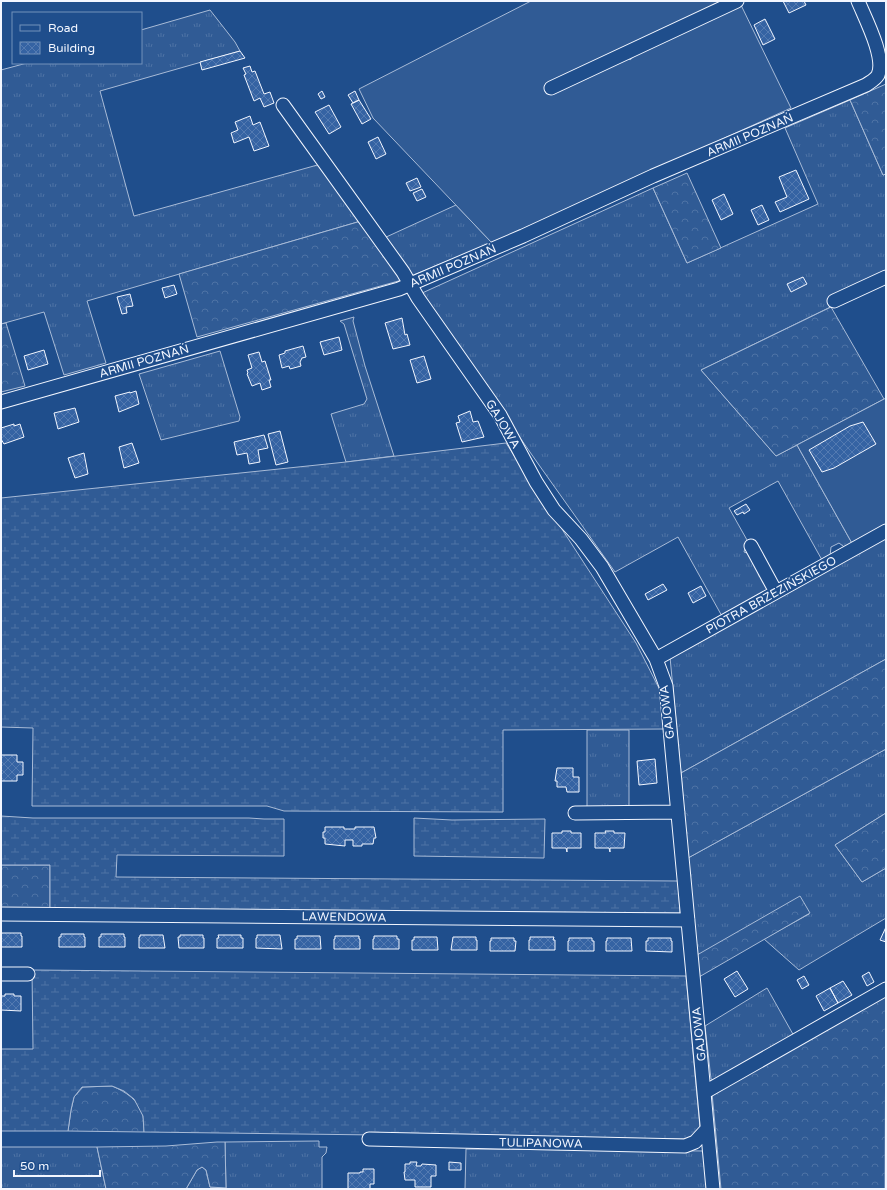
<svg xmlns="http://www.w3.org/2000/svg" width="887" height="1190" font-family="'Varela Round',sans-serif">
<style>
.grass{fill:url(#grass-tufts);stroke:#a8bbd7}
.forest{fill:url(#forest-crowns);stroke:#a8bbd7}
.wetland{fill:url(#wetland-marsh);stroke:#a8bbd7}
.pitch{fill:#305b95;stroke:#a8bbd7}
.building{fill:url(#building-cross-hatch);stroke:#f2f6ff}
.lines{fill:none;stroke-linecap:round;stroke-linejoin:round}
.minor-casing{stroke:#f2f6ff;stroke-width:15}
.minor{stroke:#1f4e8c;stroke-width:13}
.labels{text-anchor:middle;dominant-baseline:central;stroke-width:3;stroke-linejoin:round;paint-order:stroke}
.street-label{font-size:12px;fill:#f2f6ff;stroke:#1f4e8c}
</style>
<defs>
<pattern id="grass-tufts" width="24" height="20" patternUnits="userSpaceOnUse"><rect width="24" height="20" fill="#305b95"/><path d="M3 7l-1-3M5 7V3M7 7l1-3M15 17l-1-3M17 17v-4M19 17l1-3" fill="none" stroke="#4e73a5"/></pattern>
<pattern id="forest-crowns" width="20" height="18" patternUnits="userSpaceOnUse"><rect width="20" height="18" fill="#305b95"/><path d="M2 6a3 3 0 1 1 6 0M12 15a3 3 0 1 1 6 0" fill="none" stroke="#4e73a5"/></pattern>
<pattern id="wetland-marsh" width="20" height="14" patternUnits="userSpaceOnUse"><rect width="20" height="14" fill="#305b95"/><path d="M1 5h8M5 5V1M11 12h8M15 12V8" fill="none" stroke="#4e73a5"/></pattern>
<pattern id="building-cross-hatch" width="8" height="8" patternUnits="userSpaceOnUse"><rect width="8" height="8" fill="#3563a3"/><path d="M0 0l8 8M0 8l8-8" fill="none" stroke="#537ab1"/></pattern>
</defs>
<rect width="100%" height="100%" fill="#1f4e8c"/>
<path class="grass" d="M210,10L235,42L240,51L100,91L134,216L321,164L361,221L87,301L106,363L64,375L44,312L1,324V70L27,63H141V30Z
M850,100L883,175L886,174V280L701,370L776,456L797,445L853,545L847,549L839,543L831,547L830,556L822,560L778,481L729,508L747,540L744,552L750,554L771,591L723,618L678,537L615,572L539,465L420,294L653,188L687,263L818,204L785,128Z
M456,205L492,243L411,276L384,238Z
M354,317L353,321L365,366L394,456L346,462L331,414L364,404L367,399L344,324L340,321Z
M220,351L240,417L239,421L161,440L139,374Z
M886,537V659L681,773L670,657Z
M587,730H629V806L587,807Z
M886,749V813L835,845L862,882L886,868V918L799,970L764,939L809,914L697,955L688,858Z
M767,988L794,1036L716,1081L711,1079L705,1026Z
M319,1141V1147H327L326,1153L322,1157V1189H186L197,1170L202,1167L206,1170L210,1187L226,1188L225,1142Z
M1,1147H97L106,1189H1Z
M466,1149L705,1151L709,1189H465Z"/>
<path class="forest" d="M886,84V174L883,175L850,100Z
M687,173L721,248L687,263L653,188Z
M361,221L402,280L197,337L179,274Z
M831,307L884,399L776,456L701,370Z
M6,323L25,386L1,392V324Z
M886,659V749L688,858L681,773Z
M886,813V868L862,882L835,845Z
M1,865H50V909H1Z
M800,896L810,913L699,977L697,955Z
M886,993L885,1189H721L712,1093Z
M112,1086C126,1092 139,1100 143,1116C144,1121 144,1127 144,1132L68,1131L71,1110L74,1097L83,1087Z
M217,1142H225L226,1188L210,1187L206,1170L202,1167L197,1170L186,1189H106L97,1147L166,1146Z"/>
<path class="wetland" d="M506,443L636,643L663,696L666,729L503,730V812L284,811L267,806H32L33,728L1,727V498L346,462Z
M1,816L33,818H249L264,819H284V856L117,855L116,877L678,881L680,913L50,909V865H1Z
M414,818L452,820L545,819L544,858L414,856Z
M32,970L686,976L700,1128L692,1137L686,1139L144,1132L143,1116L134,1099L124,1091L112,1086L82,1087L74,1097L71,1110L68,1131H1V1049H33Z"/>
<path class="pitch" d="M531,1H729L627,55L630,60L643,48L740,3L791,108L492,243L373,118L359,89Z
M886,398V526L853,545L797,445Z"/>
<path class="building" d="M783,1H804L806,5L789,13Z
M765,19L775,39L763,45L754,25Z
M240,51L245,58L202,70L200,62Z
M250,66L252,72L255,71L264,94L270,92L274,103L264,107L260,98L254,101L244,75L246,74L243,68Z
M322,91L325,97L321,99L318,94Z
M355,91L359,100L353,103L348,95Z
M359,100L371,119L362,124L351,104Z
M329,105L341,127L329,134L315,112Z
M250,116L253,125L260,122L269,146L254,151L249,137L234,143L231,133L238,130L235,122Z
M378,137L386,154L376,159L368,142Z
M796,170L809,199L780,212L775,202L787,197L779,177Z
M417,178L421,187L410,191L406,183Z
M422,189L426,197L417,201L413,193Z
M724,194L733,214L721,220L712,200Z
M762,205L769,220L758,225L751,210Z
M803,277L807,284L791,292L787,284Z
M174,285L177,294L165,298L162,288Z
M130,294L133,306L126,307L127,313L122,314L117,297Z
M402,318L405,335L407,334L410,345L393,349L385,323Z
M339,337L342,350L324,355L320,342Z
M303,346L306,357L302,358L300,362L301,366L290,369L289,366L282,368L279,355L285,353V351Z
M44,350L48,364L28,370L24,356Z
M259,352L262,362L265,361L271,380H269L271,387L262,390L260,383L252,386L247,374L248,373L247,370L252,368L248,355Z
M424,356L431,379L417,383L410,360Z
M136,391L139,404L119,412L115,396L130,392V393Z
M75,408L79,422L58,429L54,413Z
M470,411L473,422L478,421L484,437L462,442L456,423L460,422L458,416Z
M863,422L876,444L834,468L822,472L809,450L850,426Z
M14,424V426L20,424L24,437L4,444L1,439V428Z
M280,431L288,462L276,465L268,434Z
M264,435L268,448L258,450L260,462L249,464L247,453L237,455L234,442Z
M132,443L139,463L124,468L119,447Z
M84,453L88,474L75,478L68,458Z
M746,504L750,510L744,514L743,512L737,515L734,511Z
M663,584L667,590L648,600L645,594Z
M701,586L706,596L693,603L688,593Z
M1,755H17V762H23V775H17V781H1Z
M655,759L657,783L639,785L637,761Z
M557,768H573V777H579V792H567L566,787H557V781H555Z
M325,827H344V829H355V827H374L376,838H374L373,844H362V846H353V840H345V846L325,844V838H323V832H325Z
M562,831H571V833H581V848H567V852L566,848H552V833H562Z
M605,831H614V833H625L624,848H610V852L609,848H595V833H606Z
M886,927V942L880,940Z
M1,933H21V936H22V947H1Z
M61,934H84V937H85V947H59V937H61Z
M101,934H124V937H125V947H99V937H101Z
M140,935H163L165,948H139V937H140Z
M180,935H203V938H204V948H179L178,937H180Z
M218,935H241V938H243V948H217V938H219Z
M257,935H280L282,949L256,948V938H257Z
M297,936H320L321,949H295V939H297Z
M335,936H359V939H360V949H334V939H335Z
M374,936H397V939H399V949H373V939H374Z
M414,937H437L438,950H412V940H414Z
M453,937H476V940H477V950H451Z
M530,937H554L553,940H555V950H529V940H530Z
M491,938H514V941H516L515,951H490V941H491Z
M569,938H592V941H594V951H568V941H569Z
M607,938H631L632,951H606V941H607Z
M648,938H671V941H672V952L646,951V941H648Z
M737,971L748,989L735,997L724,979Z
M869,972L874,982L867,986L862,976Z
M804,976L809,985L802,989L797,980Z
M843,981L852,995L838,1003L830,988Z
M830,988L838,1003L824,1011L816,996Z
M5,994H14V996H21V1011L1,1010V996H5Z
M410,1162H417L416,1166H421L422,1164L436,1165V1176H431V1187H415V1180H405L404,1172H405V1164H410Z
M449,1162L461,1163V1170H449Z
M363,1169H374V1184H370V1189H348V1173H360V1172H363Z"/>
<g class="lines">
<g class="minor-casing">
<path id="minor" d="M551,88L737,1
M283,105L403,272L418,298L500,415L536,482L554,510L581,539L602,567L656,659L666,686L713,1189
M834,301L886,277
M1,402L399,289L523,236L653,176L866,85C870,82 875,80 878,75C886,58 865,18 858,1
M751,546L776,592
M656,659L886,531
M575,813L678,812
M1,914L688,920
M1,974H28
M705,1092L886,989
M369,1139L685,1146L695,1142L707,1129"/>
</g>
<use href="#minor" class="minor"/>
</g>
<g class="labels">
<g class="street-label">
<text transform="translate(750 135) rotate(-23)">ARMII POZNAŃ</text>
<text transform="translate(453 266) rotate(-23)">ARMII POZNAŃ</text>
<text transform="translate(144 361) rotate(-16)">ARMII POZNAŃ</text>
<text transform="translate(503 424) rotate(59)">GAJOWA</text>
<text transform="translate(771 595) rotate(-29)">PIOTRA BRZEZIŃSKIEGO</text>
<text transform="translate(667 712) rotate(-97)">GAJOWA</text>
<text transform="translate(344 917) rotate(1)">LAWENDOWA</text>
<text transform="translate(699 1034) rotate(-96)">GAJOWA</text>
<text transform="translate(541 1143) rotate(1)">TULIPANOWA</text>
</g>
</g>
<rect width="887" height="1190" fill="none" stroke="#f2f6ff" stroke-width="4"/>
<rect x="12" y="12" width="130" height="52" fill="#1f4e8c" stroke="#7391ba"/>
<rect x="20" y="25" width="20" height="6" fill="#1f4e8c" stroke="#7391ba"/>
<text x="48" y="32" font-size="12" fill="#f2f6ff">Road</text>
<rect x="20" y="42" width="20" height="12" fill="url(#building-cross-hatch)" stroke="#7391ba"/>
<text x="48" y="52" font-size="12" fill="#f2f6ff">Building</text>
<path d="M14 1170v6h86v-6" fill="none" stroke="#f2f6ff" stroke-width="2"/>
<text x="20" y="1170" font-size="12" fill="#f2f6ff" stroke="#1f4e8c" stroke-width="3" paint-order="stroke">50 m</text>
</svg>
